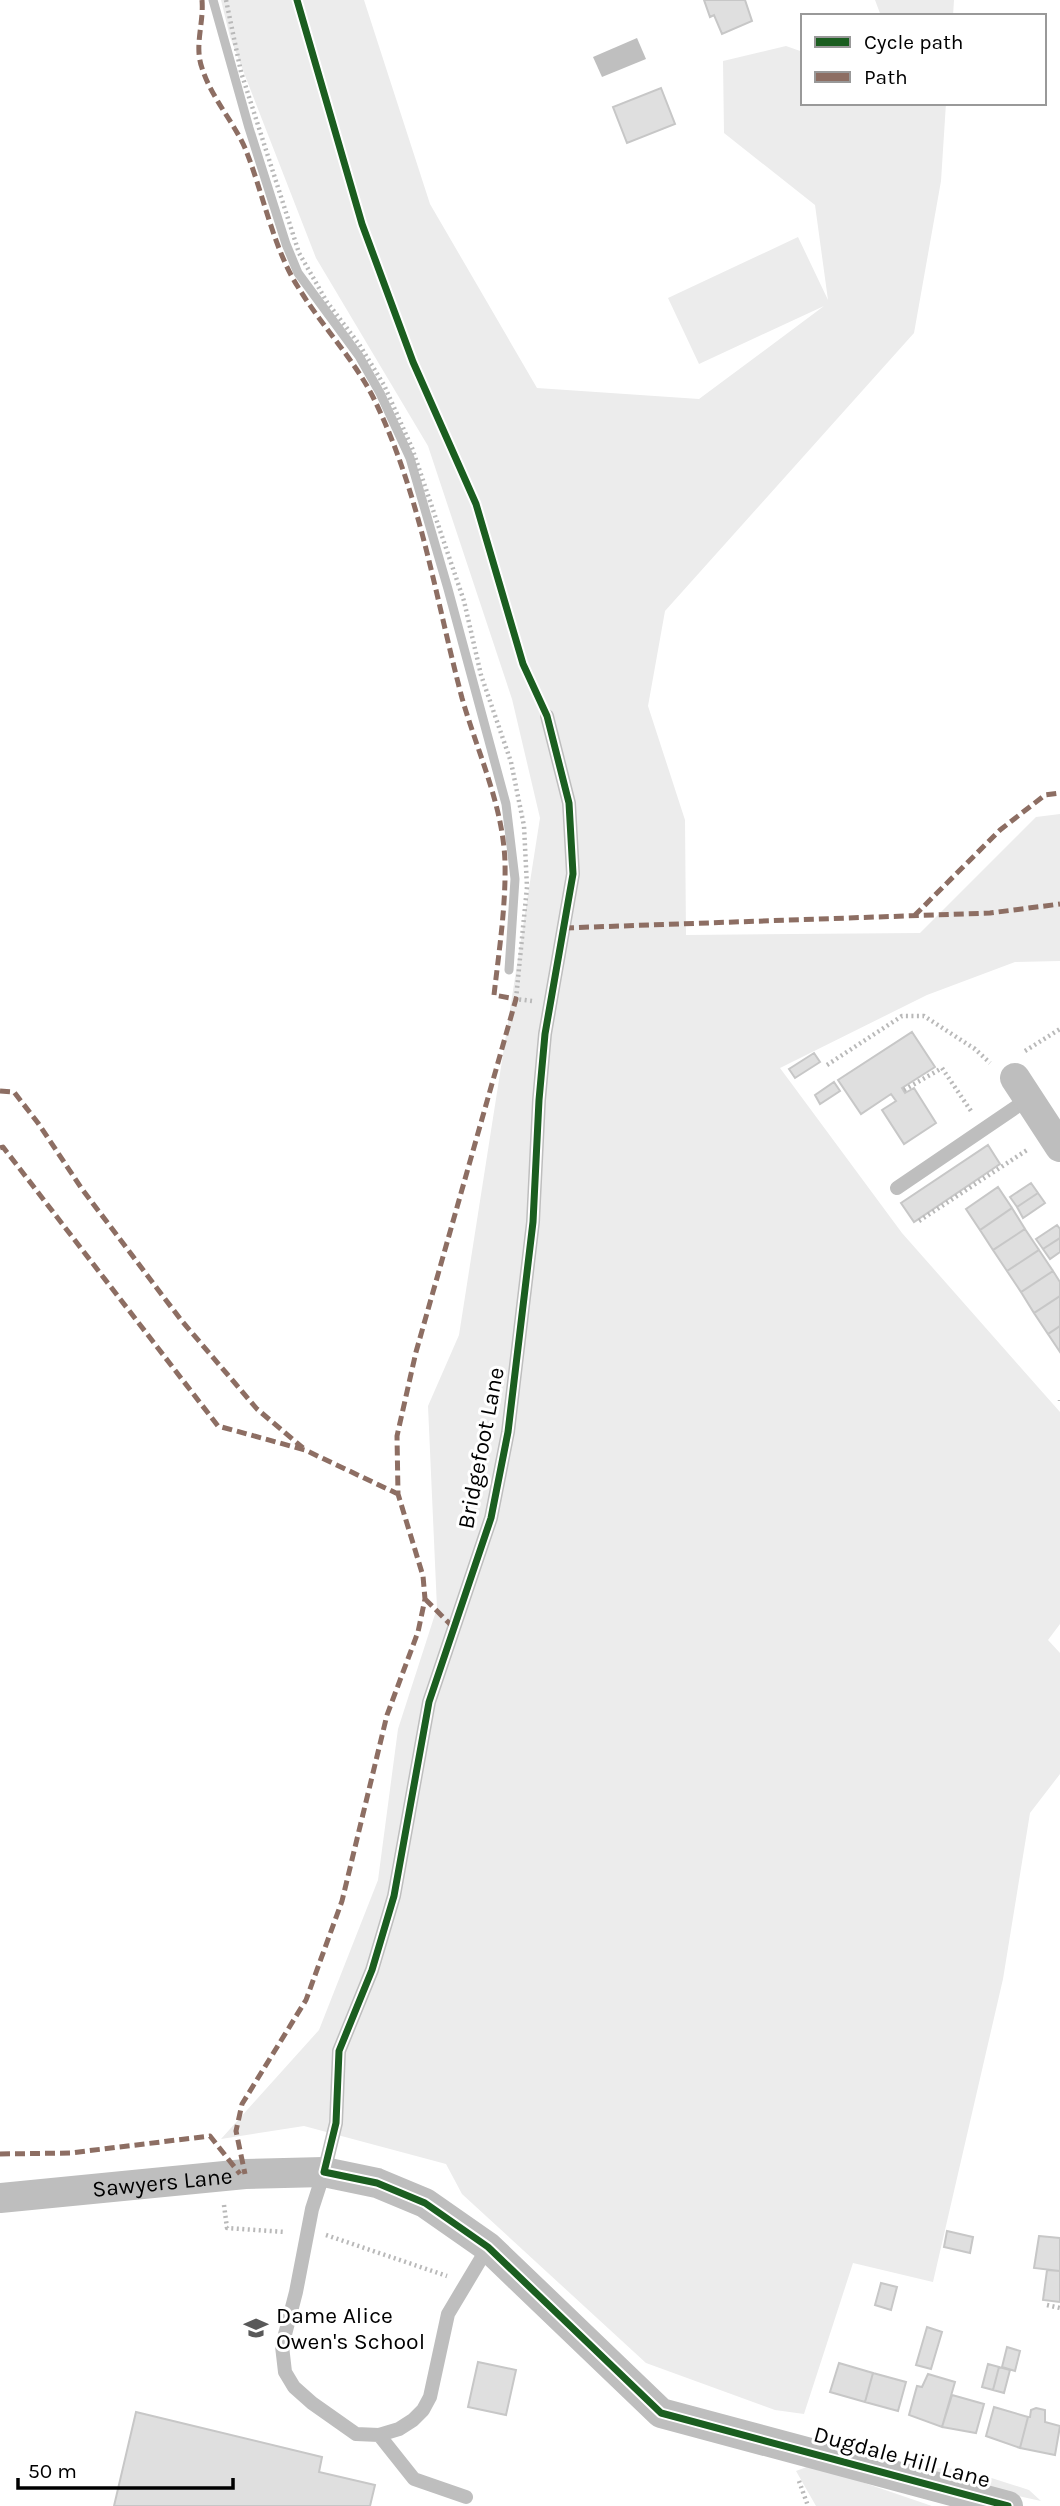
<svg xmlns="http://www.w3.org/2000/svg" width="1060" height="2506" font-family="Karla,sans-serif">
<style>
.green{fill:#ececec}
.water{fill:#bfbfbf}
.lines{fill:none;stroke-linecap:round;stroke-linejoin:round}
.stream{stroke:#bfbfbf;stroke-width:9}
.building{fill:#dfdfdf;stroke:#c7c7c7;stroke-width:2}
.path{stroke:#b9b9b9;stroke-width:4.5;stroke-dasharray:2 3.5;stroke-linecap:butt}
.service{stroke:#bebebe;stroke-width:14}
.minor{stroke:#bebebe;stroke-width:30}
.quiet{stroke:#8d6e63;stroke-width:5;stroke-dasharray:10 5;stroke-linecap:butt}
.cycleway-casing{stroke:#fff;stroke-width:11}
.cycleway{stroke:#1b5e20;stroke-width:7}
.labels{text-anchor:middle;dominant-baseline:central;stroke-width:6;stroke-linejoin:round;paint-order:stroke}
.street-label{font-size:23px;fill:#000;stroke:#fff}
.poi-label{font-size:23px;fill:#000;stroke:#fff;text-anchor:start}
</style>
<rect width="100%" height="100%" fill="#fff"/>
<path class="green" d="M221,0H364L430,204L537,388L699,399L824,306L699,364L668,298L798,237L828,300L815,205L724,133L723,61L786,46L803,52V103H946L941,181L914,333L665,611L648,706L685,820L686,935L920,933L1036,817L1060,814V961L1015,962L927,995L780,1068L902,1233L1060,1412V1624L1048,1640L1060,1653V1774L1030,1813L1003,1979L933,2282L853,2263L804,2414L775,2410L646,2363L462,2194L446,2164L304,2126L221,2139L319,2030L378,1880L398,1729L437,1608L428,1406L459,1335L540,818L512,699L428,446L316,258L230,37Z
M875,0H954L953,16H881Z
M903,2462L932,2468L963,2469L958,2482Z
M812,2465L932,2506H816L796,2471Z
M979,2474L1029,2490L1041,2501L981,2488L978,2484Z"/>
<path class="water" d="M637,38L646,59L602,77L593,57Z"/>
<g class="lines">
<path class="stream" d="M213,0L249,128L286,244L298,273L359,356L380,393L410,458L448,589L506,804L515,879L509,970"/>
</g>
<path class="building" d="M704,0H745L752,21L722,34L714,15L710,17Z
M661,88L675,124L627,143L613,107Z
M912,1032L935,1067L902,1088L905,1093L914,1088L936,1123L904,1144L882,1110L896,1101L891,1094L861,1114L838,1080Z
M814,1053L820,1062L795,1078L789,1069Z
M834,1082L840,1091L820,1104L815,1095Z
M988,1145L1000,1164L914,1222L901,1203Z
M1031,1183L1038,1193L1017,1207L1010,1197Z
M998,1187L1012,1208L980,1230L966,1209Z
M1038,1193L1045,1203L1023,1218L1017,1207Z
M1012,1208L1025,1229L993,1250L980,1230Z
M1057,1225L1060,1229V1238L1043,1249L1036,1239Z
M1025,1229L1039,1250L1007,1271L993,1250Z
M1060,1238V1252L1050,1259L1043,1249Z
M1039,1250L1053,1271L1021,1292L1007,1271Z
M1053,1271L1060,1282V1296L1034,1313L1021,1292Z
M1060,1296V1326L1048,1334L1034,1313Z
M1060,1326V1352L1048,1334Z
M947,2231L973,2237L970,2253L944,2247Z
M1039,2236L1060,2238V2271L1034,2268Z
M1047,2270L1060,2271V2302L1043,2300Z
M881,2283L897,2287L891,2310L875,2305Z
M927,2327L942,2332L931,2369L916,2365Z
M1007,2347L1020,2351L1015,2371L1002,2367Z
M478,2362L516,2370L506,2415L468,2407Z
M839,2363L873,2373L865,2402L830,2392Z
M988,2364L999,2367L993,2390L982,2387Z
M999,2367L1010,2370L1004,2393L993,2390Z
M873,2373L906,2382L898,2411L865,2402Z
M928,2374L955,2382L942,2427L909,2415L917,2386L922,2387Z
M952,2395L984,2404L976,2433L942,2427Z
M994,2407L1028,2417L1020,2448L986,2436Z
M1036,2408L1045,2410V2422L1060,2426L1055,2455L1020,2448L1028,2417H1030L1031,2410Z
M136,2412L322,2457L319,2472L375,2485L370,2506H114Z"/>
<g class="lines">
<path class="path" d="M226,0L241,72L299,253L327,302L359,344L384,385L412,448L464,601L481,675L511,762L524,826L527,887L516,999L532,1001
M1025,1051L1060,1029
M827,1065L902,1016H924L975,1049L990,1063
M904,1090L942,1068L971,1111
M919,1221L1027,1150
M1060,1401V1400
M224,2205L227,2228L286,2232
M326,2235L447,2276
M1047,2305L1060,2308
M799,2481L808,2506"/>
<path class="service" d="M897,1188L1028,1099
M488,2247L448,2314L430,2397L423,2410L413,2420L399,2429L379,2435L356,2434L312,2403L294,2387L285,2372L282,2346L296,2292L312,2209L324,2172L336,2123L339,2051L372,1970L394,1896L429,1702L491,1518L508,1432L533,1222L539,1100L545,1034L573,874L569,803L547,716
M379,2435L414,2479L466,2497"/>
<g class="minor">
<path d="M1015,1078L1060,1147"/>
<path id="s1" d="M0,2198L245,2174L324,2172L377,2183L425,2203L488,2247L661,2413L1008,2506"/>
</g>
<path class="quiet" d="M202,0C204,23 194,46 202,68C211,97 233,121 245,148C263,192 273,248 298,287C321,325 353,358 373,397C420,492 435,596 462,698C477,751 503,805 505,862C506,906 499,951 494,995L516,999L416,1352L397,1436L398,1494L423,1576L425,1599L418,1632L387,1715L342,1901L306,2000L242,2104L236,2131L245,2174
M914,916L1000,830L1045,795L1060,793
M564,928L990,913L1060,904
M0,1091L14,1092L38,1123L82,1189L181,1320L257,1409L303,1448
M0,1148L3,1147L218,1426L305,1450L398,1494
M425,1599L454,1628
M0,2154L70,2153L210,2136L240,2174"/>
<g class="cycleway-casing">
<path id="cycleway" d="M297,0L362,224L413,362L476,504L523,664L547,716L569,803L573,874L545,1034L539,1100L533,1222L508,1432L491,1518L429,1702L394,1896L372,1970L339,2051L336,2123L324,2172L377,2183L425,2203L488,2247L661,2413L1008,2506"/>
</g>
<use href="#cycleway" class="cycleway"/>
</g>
<defs>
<g id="school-bare" transform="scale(1.89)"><path d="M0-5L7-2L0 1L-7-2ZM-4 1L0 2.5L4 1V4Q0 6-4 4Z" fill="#595959" stroke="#fff" stroke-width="2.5" paint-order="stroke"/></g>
</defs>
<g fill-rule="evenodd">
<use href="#school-bare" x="256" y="2328"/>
</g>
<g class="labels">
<g class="street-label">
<text transform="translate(481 1448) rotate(-79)">Bridgefoot Lane</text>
<text stroke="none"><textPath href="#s1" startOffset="163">Sawyers Lane</textPath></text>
<text transform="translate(902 2457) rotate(15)">Dugdale Hill Lane</text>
</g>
<g class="poi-label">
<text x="276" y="2315">Dame Alice<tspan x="276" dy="26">Owen's School</tspan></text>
</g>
</g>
<rect x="801" y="14" width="245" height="91" fill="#ffffff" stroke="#999999" stroke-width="2"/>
<rect x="815" y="37" width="35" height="10" fill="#1b5e20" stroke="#999999" stroke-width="2"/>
<text x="864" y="49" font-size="21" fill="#000000">Cycle path</text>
<rect x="815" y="72" width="35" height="10" fill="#8d6e63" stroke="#999999" stroke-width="2"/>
<text x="864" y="84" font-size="21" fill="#000000">Path</text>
<path d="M18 2478v10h215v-10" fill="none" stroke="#000000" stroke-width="3.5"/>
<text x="28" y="2478" font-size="21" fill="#000000" stroke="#ffffff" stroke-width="5" paint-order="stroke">50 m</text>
</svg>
